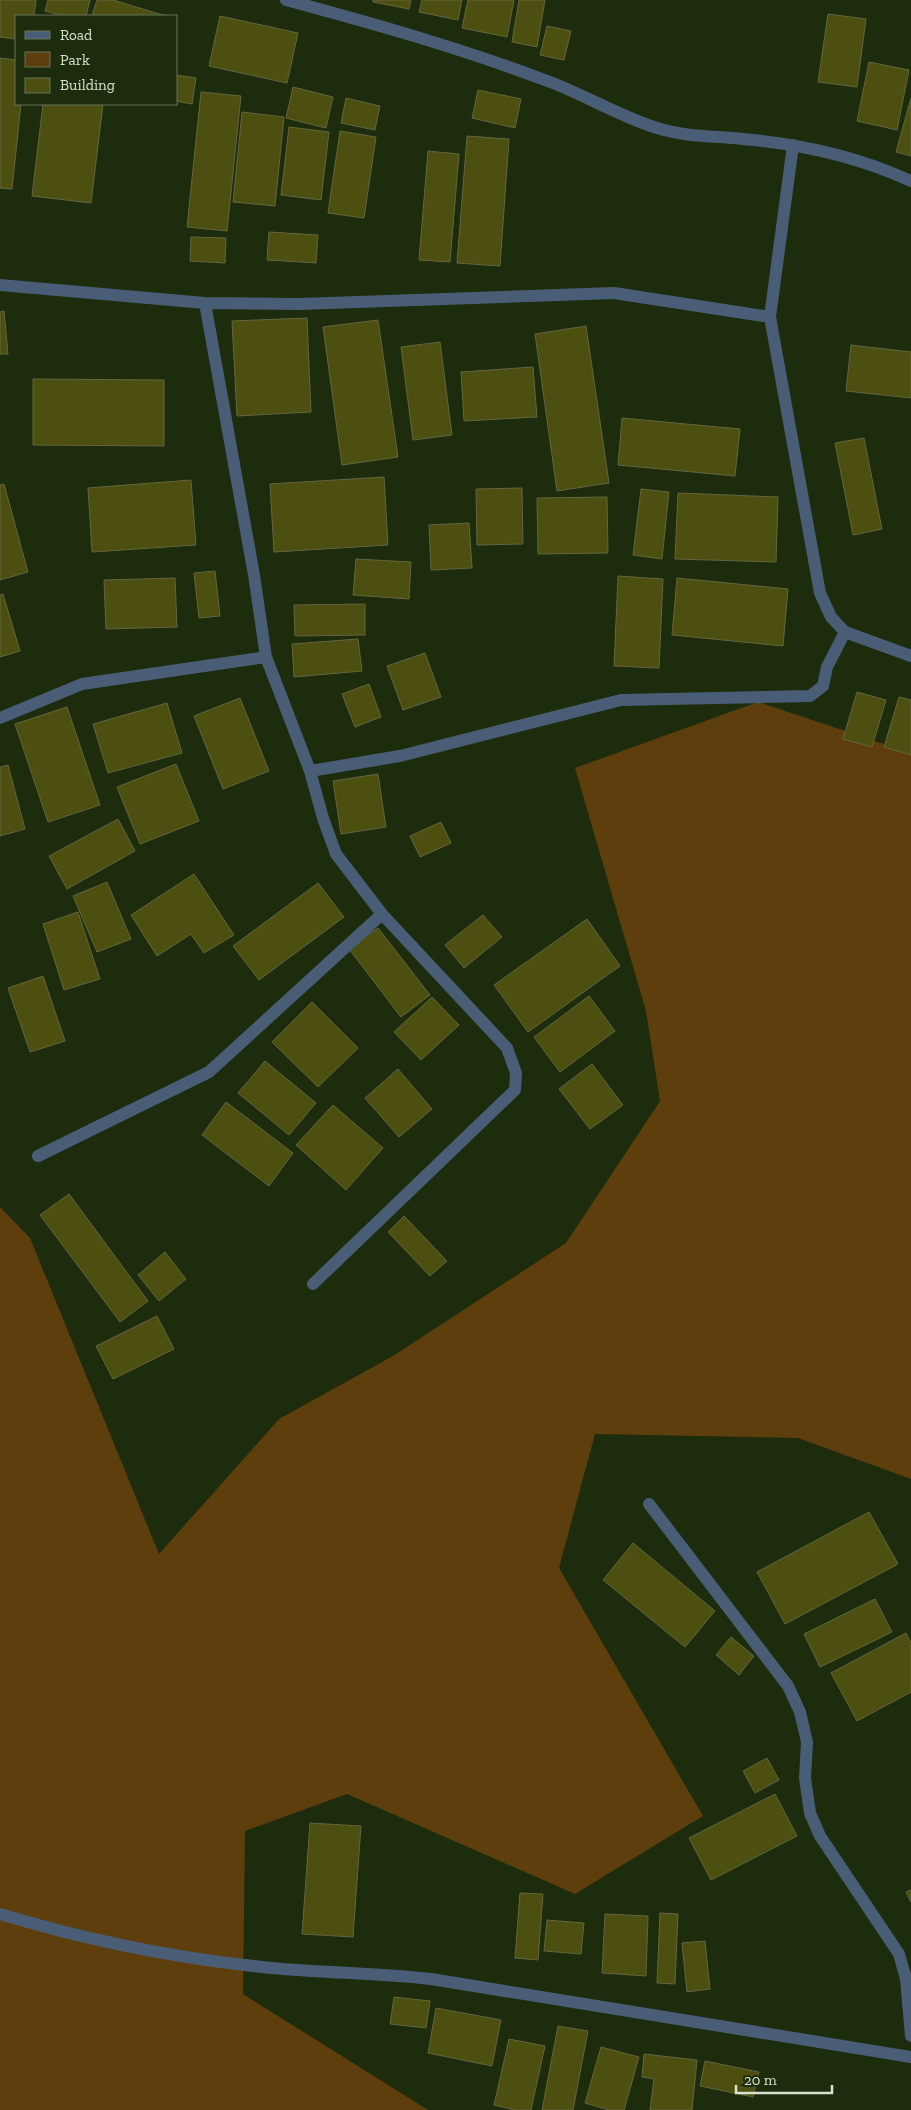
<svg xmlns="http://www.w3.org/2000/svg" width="911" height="2110" font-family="'Zilla Slab',serif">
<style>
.green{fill:#5f3e0e}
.building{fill:#4c4f0f;stroke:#646640}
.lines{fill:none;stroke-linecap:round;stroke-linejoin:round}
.street{stroke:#495e76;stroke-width:12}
</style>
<rect width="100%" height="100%" fill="#1c2c0c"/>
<path class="green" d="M758,702L911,753V1479L798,1438L595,1434L559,1568L703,1816L575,1894L347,1794L245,1831L243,1994L428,2110H0V1207L30,1238L159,1554L279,1419L393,1356L566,1243L660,1101L646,1011L575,768Z"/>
<path class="building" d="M0,0H36L34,16H16V39L0,37Z
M48,0H90L86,16H64L45,11Z
M97,0H113L166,16H92Z
M373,0H411L409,9L373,2Z
M422,0H462L458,20L419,12Z
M468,0H514L507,37L462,28Z
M519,0H545L537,47L512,42Z
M828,14L866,19L857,87L818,82Z
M220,16L298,33L287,83L209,66Z
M547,26L571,31L564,60L540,55Z
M0,58L16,60V104H21L12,189L0,188Z
M869,62L909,70L897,130L857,121Z
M176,75L196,78L192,104L176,101Z
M293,87L333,97L326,128L286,118Z
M478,90L521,99L515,128L472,118Z
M201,92L241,96L227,231L187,227Z
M346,98L380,106L375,130L341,123Z
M911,98V156L896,152Z
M43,104H103L91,203L32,196Z
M242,112L284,117L275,206L233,202Z
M289,127L329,132L321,200L281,195Z
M340,131L376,137L364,218L328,213Z
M467,136L509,139L500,266L457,263Z
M428,151L459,154L450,262L419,260Z
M269,232L318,235L316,263L267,260Z
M191,237L226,238L225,263L190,261Z
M4,311L8,354H0V312Z
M307,318L311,412L237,416L232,321Z
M378,320L398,457L342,465L323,327Z
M586,326L609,483L557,491L535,334Z
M440,342L452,435L413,440L401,347Z
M851,345L911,352V398L846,391Z
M533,367L537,417L464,421L461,372Z
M33,379L164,380V446L33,445Z
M622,418L740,429L735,476L618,465Z
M864,438L882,529L853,535L835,443Z
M384,477L388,545L274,552L270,484Z
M191,480L196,545L92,552L88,488Z
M4,484L28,572L0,580V485Z
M522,488L523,544L477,545L476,489Z
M641,489L669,492L662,559L633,555Z
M678,493L778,497L776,562L675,559Z
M607,497L608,553L538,554L537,498Z
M469,523L472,568L431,570L429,525Z
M356,559L411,562L409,599L353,595Z
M215,571L220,616L199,618L194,573Z
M618,576L663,579L659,668L614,666Z
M175,578L177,627L106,629L104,580Z
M677,578L788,589L783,646L672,635Z
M3,594L20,651L0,657V595Z
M365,604V635L295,636L294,605Z
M358,639L362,671L294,677L292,644Z
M425,653L441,697L403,710L387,666Z
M369,684L381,717L355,727L342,694Z
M857,692L886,700L872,747L843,739Z
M899,697L911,700V755L884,747Z
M240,698L269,771L223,789L194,716Z
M167,703L182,753L108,773L93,724Z
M67,707L100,805L48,822L15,724Z
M176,764L199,821L140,844L117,787Z
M8,765L25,829L0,836V767Z
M378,774L386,827L341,834L333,781Z
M118,819L135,851L67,889L49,856Z
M441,822L451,843L420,857L410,836Z
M194,874L234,935L204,953L191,934L157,956L131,915Z
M107,882L131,939L97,952L73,896Z
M318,883L344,917L259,980L233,946Z
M78,912L100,979L64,990L43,924Z
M483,915L502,937L464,968L445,945Z
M587,919L620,966L528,1032L494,985Z
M378,928L430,995L401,1017L349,949Z
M43,976L65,1041L30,1052L8,988Z
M589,996L615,1031L560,1072L534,1037Z
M432,997L459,1025L421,1060L394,1032Z
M312,1002L358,1048L318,1087L272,1042Z
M265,1061L316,1103L289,1135L238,1093Z
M592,1064L623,1105L590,1129L559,1089Z
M398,1069L432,1109L399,1137L365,1098Z
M226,1102L293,1153L269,1186L202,1135Z
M333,1105L383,1148L346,1190L296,1145Z
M69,1194L148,1301L120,1322L40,1215Z
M404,1216L447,1261L430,1276L388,1232Z
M165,1252L186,1279L159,1301L138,1275Z
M157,1316L174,1349L113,1379L96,1346Z
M869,1512L898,1564L785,1624L757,1572Z
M633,1543L715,1611L685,1647L603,1580Z
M875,1599L892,1632L820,1667L804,1634Z
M906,1633L911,1643V1692L857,1721L831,1673Z
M731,1637L754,1656L739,1675L716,1655Z
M767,1758L779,1780L755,1793L743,1771Z
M775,1794L797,1836L711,1880L689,1838Z
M310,1823L361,1826L353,1937L302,1934Z
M911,1890V1902L906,1892Z
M520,1893L543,1894L538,1960L515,1958Z
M660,1913L678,1914L675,1984L657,1983Z
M605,1914L648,1916L646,1976L602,1973Z
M547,1920L584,1923L581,1954L544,1951Z
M705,1941L710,1989L687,1992L682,1943Z
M394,1997L430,2001L426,2028L390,2024Z
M436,2008L501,2020L492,2066L428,2053Z
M558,2026L588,2031L573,2110H542Z
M509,2039L545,2046L531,2110H515L494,2105Z
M601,2047L639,2057L624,2110H609L585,2103Z
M644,2054L697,2060L692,2110H650L654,2079L642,2077Z
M705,2061L759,2072L753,2097L700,2086Z"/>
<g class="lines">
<path class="street" d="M286,0C375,24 464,49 550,82C585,95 621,117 657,128C685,137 715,136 743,139C801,144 859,157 911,181
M793,145L770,317L820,593L831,617L845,632L911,656
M0,285L205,303L299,304L614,293L770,317
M205,303L254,575L266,657L310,771L323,818L336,854L382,914L507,1048L516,1073L515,1090L313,1284
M0,718L82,684L266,657
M310,771L400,756L621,700L810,696L823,686L827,667L845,632
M38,1156L209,1072L382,914
M649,1504L788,1686L800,1712L807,1742L805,1778L810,1813L820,1836L899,1954L906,1979L911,2036
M0,1914C89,1941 179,1959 272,1968C325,1973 378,1973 431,1979L911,2057"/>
</g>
<rect x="15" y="15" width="162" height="90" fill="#1c2c0c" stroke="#67755a"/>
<rect x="25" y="31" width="25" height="8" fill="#495e76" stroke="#67755a"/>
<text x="60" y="40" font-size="15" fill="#d8e3cf">Road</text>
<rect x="25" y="52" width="25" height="15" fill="#5f3e0e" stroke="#67755a"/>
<text x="60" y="65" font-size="15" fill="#d8e3cf">Park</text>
<rect x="25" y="78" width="25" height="15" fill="#4c4f0f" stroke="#67755a"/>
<text x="60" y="90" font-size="15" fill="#d8e3cf">Building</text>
<path d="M736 2085v8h96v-8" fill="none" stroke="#d8e3cf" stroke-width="2.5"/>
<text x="744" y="2085" font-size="15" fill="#d8e3cf" stroke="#1c2c0c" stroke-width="4" paint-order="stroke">20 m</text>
</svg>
